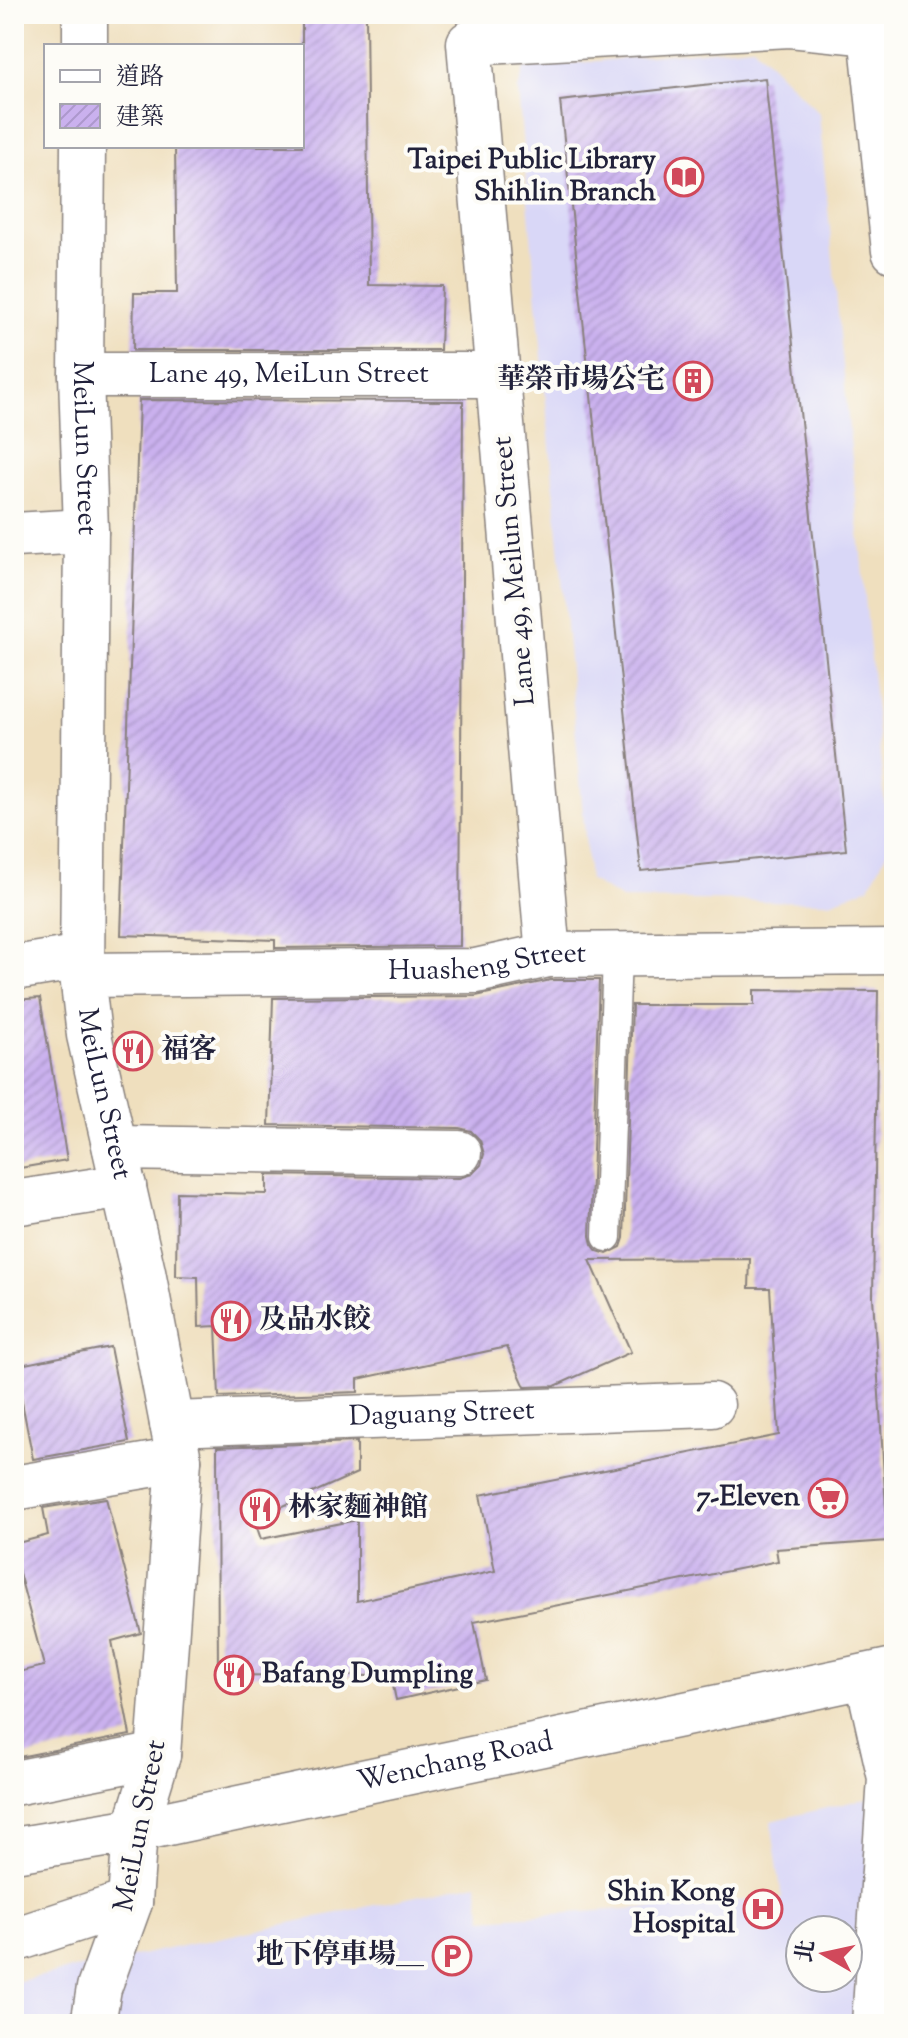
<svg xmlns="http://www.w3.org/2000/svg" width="908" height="2038" font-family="'Sorts Mill Goudy','Noto Serif TC',serif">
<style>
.built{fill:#d9d7f7;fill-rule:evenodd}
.building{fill:url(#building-hatch)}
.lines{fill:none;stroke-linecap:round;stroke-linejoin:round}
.lane-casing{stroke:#88807c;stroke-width:31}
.street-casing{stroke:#88807c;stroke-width:47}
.lane{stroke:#fff;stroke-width:28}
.street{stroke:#fff;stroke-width:44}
.labels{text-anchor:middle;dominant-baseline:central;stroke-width:8;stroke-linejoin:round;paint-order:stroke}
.poi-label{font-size:28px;font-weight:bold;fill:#22223b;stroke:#fdfcf7;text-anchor:end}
.street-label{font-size:28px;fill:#22223b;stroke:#fdfcf7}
</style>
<defs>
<pattern id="building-hatch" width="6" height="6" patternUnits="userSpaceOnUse" patternTransform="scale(2)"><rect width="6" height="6" fill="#cab1ee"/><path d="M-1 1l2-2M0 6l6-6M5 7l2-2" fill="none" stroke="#ad98cd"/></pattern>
</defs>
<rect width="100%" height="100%" fill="#fdfcf7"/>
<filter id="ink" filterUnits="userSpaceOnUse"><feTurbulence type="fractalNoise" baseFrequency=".0125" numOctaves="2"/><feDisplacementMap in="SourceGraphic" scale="16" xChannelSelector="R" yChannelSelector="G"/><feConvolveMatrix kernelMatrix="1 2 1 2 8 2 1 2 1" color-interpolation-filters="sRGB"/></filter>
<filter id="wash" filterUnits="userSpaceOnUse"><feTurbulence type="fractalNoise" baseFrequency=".006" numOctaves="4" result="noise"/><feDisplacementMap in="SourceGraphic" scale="32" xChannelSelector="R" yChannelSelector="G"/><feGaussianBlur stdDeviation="1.8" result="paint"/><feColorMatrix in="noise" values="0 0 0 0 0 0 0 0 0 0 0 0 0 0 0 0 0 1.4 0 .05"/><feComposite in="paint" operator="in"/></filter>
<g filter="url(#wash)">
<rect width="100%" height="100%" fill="#efdfbe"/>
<path class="built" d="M753,46L819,113L889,849L869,887L830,902L622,899L589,880L518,90L524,68Z
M894,1792V2024H14V1982L477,1883L483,1919L782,1898L771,1821ZM800,1930H848V1978H800Z"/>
<g id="blocks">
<path class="building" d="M366,15L369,285L442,286L440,350H133L134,293H177L175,146H302V16Z
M765,78L846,850L641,871L560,101Z
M139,400L463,401L460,946L275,948V940L121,935Z
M551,980H599L590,1236L592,1244L597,1251L607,1254L621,1247L624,1238L632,1005H754V990L878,991L873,1297L888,1541L776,1549L778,1561L474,1622L486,1680L396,1700L391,1676L218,1675L217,1447L357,1442V1473L254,1519L261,1539L357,1520V1601L495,1571L480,1495L779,1435L770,1288H749L750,1259L590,1260L631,1352L555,1386L525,1387L507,1347L358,1379V1392L219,1397L216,1326L199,1327L198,1277L176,1276L177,1192L267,1194V1175L459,1178L472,1174L481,1165L484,1154L480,1140L471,1131L459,1128L269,1125L273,998L476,996Z
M40,998L67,1160L14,1169V1000Z
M110,1347L129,1442L33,1459L15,1366Z
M106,1498L141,1633L112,1641L130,1735L14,1758V1673L44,1666L14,1554V1544L48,1535L43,1508Z"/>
</g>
</g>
<g filter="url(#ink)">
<use href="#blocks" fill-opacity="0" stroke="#88807c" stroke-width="2"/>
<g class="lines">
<g class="lane-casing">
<path id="lane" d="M607,1237L617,955"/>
</g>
<g class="street-casing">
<g id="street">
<path d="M871,33L894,251"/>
<path d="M85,46V14"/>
<path id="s1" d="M83,146L81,375L86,531L82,975L89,1035L143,1272L179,1460L158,1755L135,1830L130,1902L99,1988L93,2024"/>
<path id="s2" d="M81,375H498"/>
<path d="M14,535L86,531"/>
<path d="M548,955L469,43L790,25L871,33H894"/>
<path d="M14,968L82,957"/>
<path id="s3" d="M82,975L476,971L548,955L894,952"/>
<path d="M115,1148L459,1153"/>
<path d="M14,1203L124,1186"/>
<path id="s4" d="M172,1424L712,1405"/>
<path d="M14,1488L179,1460"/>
<path d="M867,1676L890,1778L874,2024"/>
<path d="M14,1783L158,1755"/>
<path id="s5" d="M14,1850L135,1830L894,1670"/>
<path d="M14,1940L130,1902"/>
</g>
</g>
<use href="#lane" class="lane"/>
<use href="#street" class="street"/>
</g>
</g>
<defs>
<g id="library-ring" transform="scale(2)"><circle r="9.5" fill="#fdfcf7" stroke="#d1495b" stroke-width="1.5"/><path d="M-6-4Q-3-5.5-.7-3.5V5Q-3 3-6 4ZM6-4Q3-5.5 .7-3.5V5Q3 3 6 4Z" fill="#d1495b"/></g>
<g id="building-ring" transform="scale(2)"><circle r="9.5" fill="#fdfcf7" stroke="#d1495b" stroke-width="1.5"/><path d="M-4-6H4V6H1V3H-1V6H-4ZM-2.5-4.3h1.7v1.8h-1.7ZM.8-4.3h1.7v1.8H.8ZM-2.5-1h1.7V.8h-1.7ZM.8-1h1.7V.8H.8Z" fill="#d1495b"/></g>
<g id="restaurant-ring" transform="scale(2)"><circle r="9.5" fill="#fdfcf7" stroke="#d1495b" stroke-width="1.5"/><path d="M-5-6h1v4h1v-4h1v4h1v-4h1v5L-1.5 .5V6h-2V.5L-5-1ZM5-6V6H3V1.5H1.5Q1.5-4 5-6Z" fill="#d1495b"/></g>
<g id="supermarket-ring" transform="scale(2)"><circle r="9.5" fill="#fdfcf7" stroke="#d1495b" stroke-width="1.5"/><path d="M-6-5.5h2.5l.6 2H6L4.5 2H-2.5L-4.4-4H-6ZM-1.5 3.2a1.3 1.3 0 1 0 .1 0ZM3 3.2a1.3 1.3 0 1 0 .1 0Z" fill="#d1495b"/></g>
<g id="hospital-ring" transform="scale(2)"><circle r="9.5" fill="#fdfcf7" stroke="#d1495b" stroke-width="1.5"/><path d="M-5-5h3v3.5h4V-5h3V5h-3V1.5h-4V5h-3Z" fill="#d1495b"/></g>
<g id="parking-ring" transform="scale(2)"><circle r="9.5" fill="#fdfcf7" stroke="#d1495b" stroke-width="1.5"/><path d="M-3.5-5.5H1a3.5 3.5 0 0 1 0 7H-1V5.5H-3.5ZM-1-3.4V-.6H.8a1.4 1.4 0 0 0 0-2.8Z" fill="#d1495b"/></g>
</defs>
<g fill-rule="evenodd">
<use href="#library-ring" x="684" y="177"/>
<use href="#building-ring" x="693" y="381"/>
<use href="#restaurant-ring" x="133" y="1051"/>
<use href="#restaurant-ring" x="231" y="1321"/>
<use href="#supermarket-ring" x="828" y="1498"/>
<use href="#restaurant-ring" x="260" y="1509"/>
<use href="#restaurant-ring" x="234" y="1675"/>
<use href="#hospital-ring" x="763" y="1909"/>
<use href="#parking-ring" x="452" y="1956"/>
</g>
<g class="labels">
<g class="poi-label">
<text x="656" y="161">Taipei Public Library<tspan x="656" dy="32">Shihlin Branch</tspan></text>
<text x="665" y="381">華榮市場公宅</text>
<text x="161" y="1051" text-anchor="start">福客</text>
<text x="259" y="1321" text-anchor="start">及品水餃</text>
<text x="800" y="1498">7-Eleven</text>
<text x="288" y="1509" text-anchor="start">林家麵神館</text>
<text x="262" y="1675" text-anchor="start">Bafang Dumpling</text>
<text x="735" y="1893">Shin Kong<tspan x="735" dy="32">Hospital</tspan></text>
<text x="424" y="1956">地下停車場＿</text>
</g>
<g class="street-label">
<text stroke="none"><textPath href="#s2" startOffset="208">Lane 49, MeiLun Street</textPath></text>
<text stroke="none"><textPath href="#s1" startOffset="302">MeiLun Street</textPath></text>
<text transform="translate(515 571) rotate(-95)">Lane 49, Meilun Street</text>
<text stroke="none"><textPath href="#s3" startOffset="406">Huasheng Street</textPath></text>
<text stroke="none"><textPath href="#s1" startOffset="950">MeiLun Street</textPath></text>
<text stroke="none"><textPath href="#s4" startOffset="270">Daguang Street</textPath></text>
<text stroke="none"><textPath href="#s5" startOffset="450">Wenchang Road</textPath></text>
<text transform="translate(141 1826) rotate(-79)">MeiLun Street</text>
</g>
</g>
<rect width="908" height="2038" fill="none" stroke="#fdfcf7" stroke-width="48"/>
<rect x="44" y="44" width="260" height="104" fill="#fdfcf7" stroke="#a5a5ac" stroke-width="2"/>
<rect x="60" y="70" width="40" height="12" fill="#ffffff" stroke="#a5a5ac" stroke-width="2"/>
<text x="116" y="84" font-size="24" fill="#22223b">道路</text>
<rect x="60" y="104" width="40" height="24" fill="url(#building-hatch)" stroke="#a5a5ac" stroke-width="2"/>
<text x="116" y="124" font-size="24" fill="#22223b">建築</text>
<g transform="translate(824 1954) rotate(279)"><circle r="38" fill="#fdfcf7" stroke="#a5a5ac" stroke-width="2"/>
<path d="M0-6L14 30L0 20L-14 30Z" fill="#d1495b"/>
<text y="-12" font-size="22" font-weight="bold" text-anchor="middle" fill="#22223b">北</text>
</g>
</svg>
